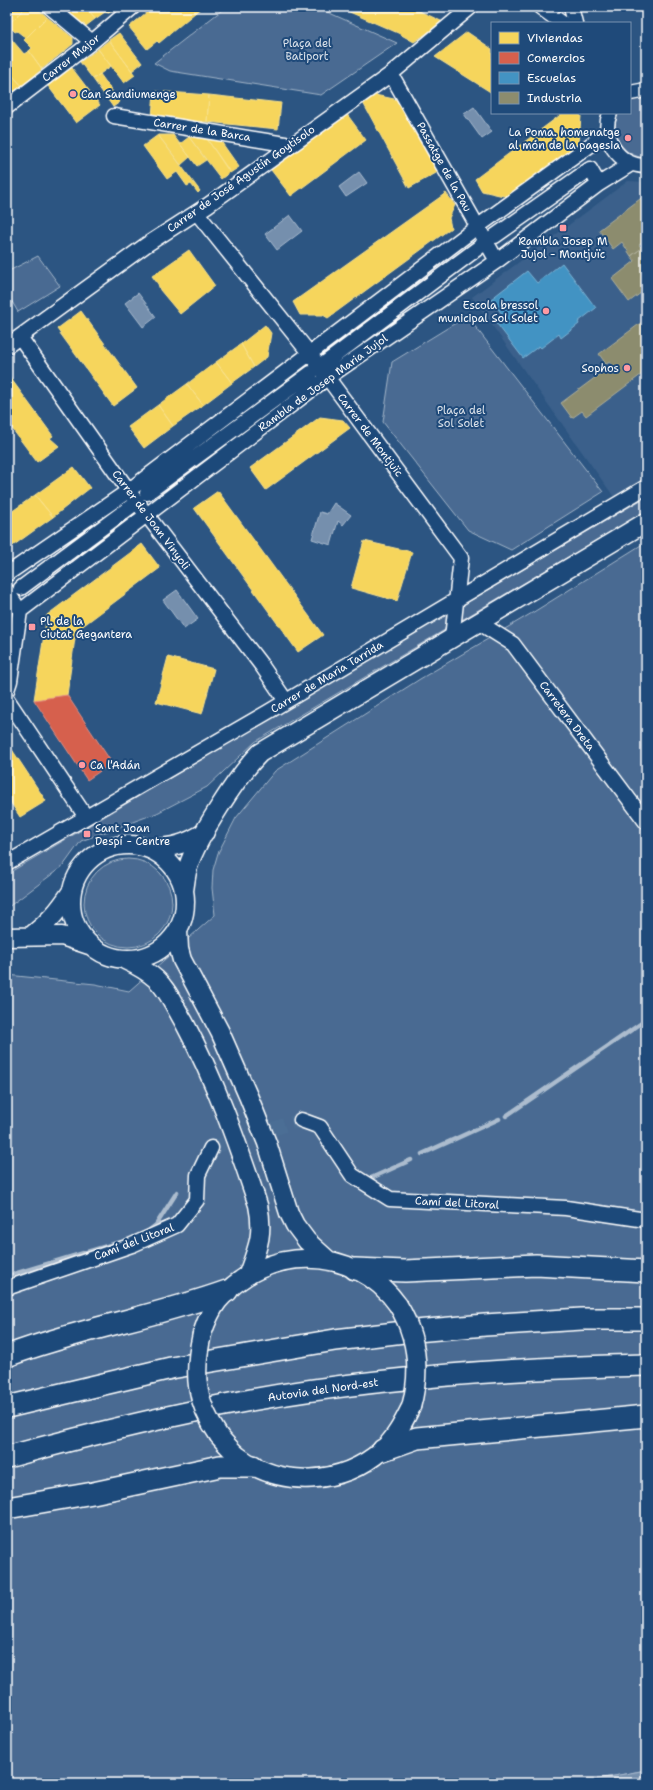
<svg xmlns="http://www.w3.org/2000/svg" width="653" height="1790" font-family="'Shantell Sans',sans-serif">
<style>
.built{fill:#3b618b}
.green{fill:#486b92;stroke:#a4b5c8}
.water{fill:#748fad;stroke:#acbcce}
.homes{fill:#f6d55c;stroke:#f9e28d}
.shops{fill:#d6604d;stroke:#e29082}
.schools{fill:#4393c3;stroke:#7bb3d5}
.industry{fill:#8c8c6e;stroke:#aeae9a}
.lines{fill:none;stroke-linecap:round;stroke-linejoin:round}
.stream{stroke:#acbcce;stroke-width:4.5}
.minor-tunnel{stroke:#4c6e95;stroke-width:14;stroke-dasharray:14 7;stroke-linecap:butt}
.minor-casing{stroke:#fff;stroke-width:17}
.major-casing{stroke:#fff;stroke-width:21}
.highway-casing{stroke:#fff;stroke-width:24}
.minor{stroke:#1f4a7a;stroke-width:14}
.major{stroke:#1f4a7a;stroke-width:18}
.highway{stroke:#1f4a7a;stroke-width:21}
.major-bridge-casing{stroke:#fff;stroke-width:21;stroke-linecap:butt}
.major-bridge{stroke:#1f4a7a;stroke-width:18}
.poi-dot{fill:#ff9aa2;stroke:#1f4a7a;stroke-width:1.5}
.labels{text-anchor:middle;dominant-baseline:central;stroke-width:4;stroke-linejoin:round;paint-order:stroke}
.park-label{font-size:11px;fill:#dae1e9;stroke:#1f4a7a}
.street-label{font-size:11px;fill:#fff;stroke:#1f4a7a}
.poi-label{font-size:11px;fill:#fff;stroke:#1f4a7a;text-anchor:start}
</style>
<rect width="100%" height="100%" fill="#2c5582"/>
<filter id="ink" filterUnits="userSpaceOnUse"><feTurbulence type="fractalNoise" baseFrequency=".025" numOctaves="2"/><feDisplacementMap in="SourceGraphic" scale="8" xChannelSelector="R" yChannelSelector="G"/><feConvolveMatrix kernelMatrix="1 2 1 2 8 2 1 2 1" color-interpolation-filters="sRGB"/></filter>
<g filter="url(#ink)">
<path class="built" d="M628,181L646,182V497L624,511L472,297Z"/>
<path class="green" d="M226,7H316L397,43L321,95L170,71L154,63Z
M646,97V158C622,156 609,135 618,113H630V101Z
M38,256L60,286L18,312L7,293V272Z
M467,316L603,492L511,550L468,530L383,422L392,362Z
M646,497V511L255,742L207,787L157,813L81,841L63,866L7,908V874Z
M646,542V1770L577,1783H7V975L95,984L129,991L215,915L212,888L213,870L218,853L236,818L275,771L420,679L532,613Z
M84 903a44 44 0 1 1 88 0a44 44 0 1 1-88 0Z"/>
<path class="water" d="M474,107L492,132L482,139L464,114Z
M359,172L367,183L346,197L339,187Z
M290,215L302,231L277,250L265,234Z
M138,293L156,317L143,327L125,303Z
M334,503L351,515L343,525L338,521L331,545L312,539L320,512L327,514Z
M177,590L198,619L184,629L163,600Z
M646,1770V1783H577Z"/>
<path class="homes" d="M7,7H26L8,25Z
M26,7H36L47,17L26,38L17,31L15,32L12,29L10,31L7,29V26Z
M63,7H85L95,19L86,26Z
M85,7H101L105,12L95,19Z
M101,7H114V8L109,13L105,12Z
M153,7H202L159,43L157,41L147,49L129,27Z
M338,7H411L443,22L414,42L398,33Z
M47,17L73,38V44L42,69L29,51L32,48L24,40Z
M467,32L492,49V93L435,57Z
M119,33L142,63L132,71L109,40Z
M7,34L24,54L29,51L42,69L22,86L7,69Z
M109,40L135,75L124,83L98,49Z
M98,49L111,66L93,79L80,62Z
M69,64L100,105L76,123L45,82Z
M7,69L22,86L7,99Z
M100,74L120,102L113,107L93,79Z
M154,91L209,95L207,122L152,117Z
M370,94L399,100L438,172L409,188L361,99Z
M209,95L281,103L278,129L207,122Z
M346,113L366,140L291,196L271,170Z
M563,113H578L581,116L579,144L508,197L482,191L475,179Z
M158,135H173L190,157L181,165Z
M158,135L200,191L198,193L191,184L187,186L177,172L167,179L143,146Z
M189,137L207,139L230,172L221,179Z
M189,137L206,160L197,166L180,144Z
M207,139L220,140L239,167L230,173Z
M446,193L455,205L449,218L451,228L328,318L323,315H300L293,302Z
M189,250L215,286L180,314L160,290L158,284L152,276Z
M81,311L137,388L113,406L57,329Z
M265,325L271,333L267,357L254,367L241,344Z
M241,344L254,367L232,383L216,362Z
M216,362L232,383L203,405L187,384Z
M9,376L53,436L50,438L59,446L37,462L7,422V378Z
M187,384L203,405L173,426L158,405Z
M158,405L173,426L144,448L128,427Z
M320,417L343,420L350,428L266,490L250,468Z
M74,467L90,488L53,517L35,495Z
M218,491L323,635L298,652L194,508Z
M35,495L53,517L7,550V515Z
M364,541L412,552L397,601L351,588Z
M142,544L160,568L76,631L47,615Z
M47,615L76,631L67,695L34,700Z
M168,657L214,669L202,714L156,702Z
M7,742L46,801L20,817L7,797Z"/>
<path class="shops" d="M67,695L112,763L87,780L34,700Z"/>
<path class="schools" d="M562,263L596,308L578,322L579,324L561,338L559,334L541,348L539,346L523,358L494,320L502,314L491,299L527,271L537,283Z"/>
<path class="industry" d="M644,196L646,198V239L639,245L642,248L631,256L622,242L613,249L599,230Z
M642,248L646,253V289L629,302L612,279L635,261L631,256Z
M646,319V371L586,416L582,411L572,418L561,403L612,365L610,362L606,364L599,354Z"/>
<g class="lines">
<path class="stream" d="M506,1116L646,1020
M422,1154L499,1119
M369,1179L411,1160
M147,1232L156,1225L177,1192
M14,1274L117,1243"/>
<path class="minor-tunnel" d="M211,1148L301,1120"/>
<g class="minor-casing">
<path id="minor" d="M50,7L92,42
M540,7L562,23
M571,7L575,23
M391,74L497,261
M630,93L646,90
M7,107L92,42L133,7
M610,113C600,138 618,166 646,166
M114,116L291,145
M197,213L310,354L461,558L452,638
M495,236L590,169L597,181
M20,337L133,497L262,666L286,701
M7,346L146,245L208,205L391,74L471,7
M325,363L482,245
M147,493L311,373
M7,574L128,491L477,227L607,133
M21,588L133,505
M7,591L20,611L10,681L7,690
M20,611L327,378L497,261L599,184L631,164
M478,622L513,644L646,822
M7,699L86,817
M7,863L268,712L646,487
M301,1120L320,1127L352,1175L390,1199L566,1208L646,1220
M7,1288L132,1245L177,1225L197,1200L198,1175L211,1148"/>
</g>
<g class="major-casing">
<path id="major" d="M71 902a57 57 0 1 1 114 0a57 57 0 1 1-114 0Z
M150,849C173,847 185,845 205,832
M184,891C185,884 186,875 188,867C197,838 238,775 260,753L646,522
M178,931L179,949L182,960L220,1032L249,1098L267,1143L289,1213L295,1225L307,1241L328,1260
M31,936C49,922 59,910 71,892
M7,937L62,936L89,945
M125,960C136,965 146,970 156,979C168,990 175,1007 184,1022C215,1080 237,1142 258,1205C264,1234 258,1247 248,1274
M202,1334C206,1322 211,1310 218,1301C265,1244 355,1244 398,1305
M219,1436C225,1443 231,1450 238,1456C281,1489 342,1485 382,1450C395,1439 403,1423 411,1407"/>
</g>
<g class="highway-casing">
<path id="highway" d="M355,1269L405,1271L536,1265L646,1271
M7,1356C79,1329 155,1317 227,1291
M7,1407L171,1368L335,1340L404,1332L485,1325L582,1319H646
M383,1450L417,1438L646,1416
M7,1457C88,1435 169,1415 251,1400C381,1377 514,1368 646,1365
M7,1508L93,1493L220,1466H253"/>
</g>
<use href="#minor" class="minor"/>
<use href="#major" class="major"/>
<use href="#highway" class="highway"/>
<g class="major-bridge-casing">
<path id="major-bridge" d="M398,1305C418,1338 421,1371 411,1407
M202,1334C193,1374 195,1401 219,1436"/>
</g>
<use href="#major-bridge" class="major-bridge"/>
</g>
</g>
<g class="poi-dot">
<circle cx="73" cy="94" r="4"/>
<circle cx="628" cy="138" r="4"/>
<rect x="559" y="224" width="8" height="8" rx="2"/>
<circle cx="546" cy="311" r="4"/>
<circle cx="627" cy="368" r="4"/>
<rect x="28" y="623" width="8" height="8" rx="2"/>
<circle cx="82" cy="765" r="4"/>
<rect x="83" y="830" width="8" height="8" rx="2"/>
</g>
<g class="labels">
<g class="park-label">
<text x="307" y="43">Plaça del<tspan x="307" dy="13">Batiport</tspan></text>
<text x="461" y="410">Plaça del<tspan x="461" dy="13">Sol Solet</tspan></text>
</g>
<g class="street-label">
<text transform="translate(71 58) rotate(-38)">Carrer Major</text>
<text transform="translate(202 130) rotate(9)">Carrer de la Barca</text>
<text transform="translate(444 167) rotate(61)">Passatge de la Pau</text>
<text transform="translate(241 179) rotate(-35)">Carrer de José Agustín Goytisolo</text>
<text transform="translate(323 383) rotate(-36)">Rambla de Josep Maria Jujol</text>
<text transform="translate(370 435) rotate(53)">Carrer de Montjuïc</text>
<text transform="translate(151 520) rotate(53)">Carrer de Joan Vinyoli</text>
<text transform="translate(327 677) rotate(-31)">Carrer de Maria Tarrida</text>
<text transform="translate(567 716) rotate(53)">Carretera Dreta</text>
<text transform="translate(457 1203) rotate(3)">Camí del Litoral</text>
<text transform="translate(134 1242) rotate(-21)">Camí del Litoral</text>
<text transform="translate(323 1390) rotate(-8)">Autovia del Nord-est</text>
</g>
<g class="poi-label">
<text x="81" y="94">Can Sandiumenge</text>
<text x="620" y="132" text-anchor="end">La Poma. homenatge<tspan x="620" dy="13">al món de la pagesia</tspan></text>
<text x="563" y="241" text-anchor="middle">Rambla Josep M<tspan x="563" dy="13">Jujol - Montjuïc</tspan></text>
<text x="538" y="305" text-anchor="end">Escola bressol<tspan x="538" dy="13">municipal Sol Solet</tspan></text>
<text x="619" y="368" text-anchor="end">Sophos</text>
<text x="40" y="621">Pl. de la<tspan x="40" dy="13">Ciutat Gegantera</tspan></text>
<text x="90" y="765">Ca l'Adán</text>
<text x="95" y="828">Sant Joan<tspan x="95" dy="13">Despí - Centre</tspan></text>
</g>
</g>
<rect width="653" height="1790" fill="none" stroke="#1f4a7a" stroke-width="24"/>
<rect x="12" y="12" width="629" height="1766" fill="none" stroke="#fff" stroke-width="1.5" filter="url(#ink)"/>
<rect x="491" y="22" width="140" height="92" fill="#1f4a7a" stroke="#7992af"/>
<rect x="499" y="32" width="20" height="12" fill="#f6d55c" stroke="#7992af"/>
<text x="527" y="42" font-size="12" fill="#ffffff">Viviendas</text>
<rect x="499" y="52" width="20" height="12" fill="#d6604d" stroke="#7992af"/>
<text x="527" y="62" font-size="12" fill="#ffffff">Comercios</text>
<rect x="499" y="72" width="20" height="12" fill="#4393c3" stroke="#7992af"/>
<text x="527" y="82" font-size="12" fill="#ffffff">Escuelas</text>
<rect x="499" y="92" width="20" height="12" fill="#8c8c6e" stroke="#7992af"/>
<text x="527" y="102" font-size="12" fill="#ffffff">Industria</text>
</svg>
